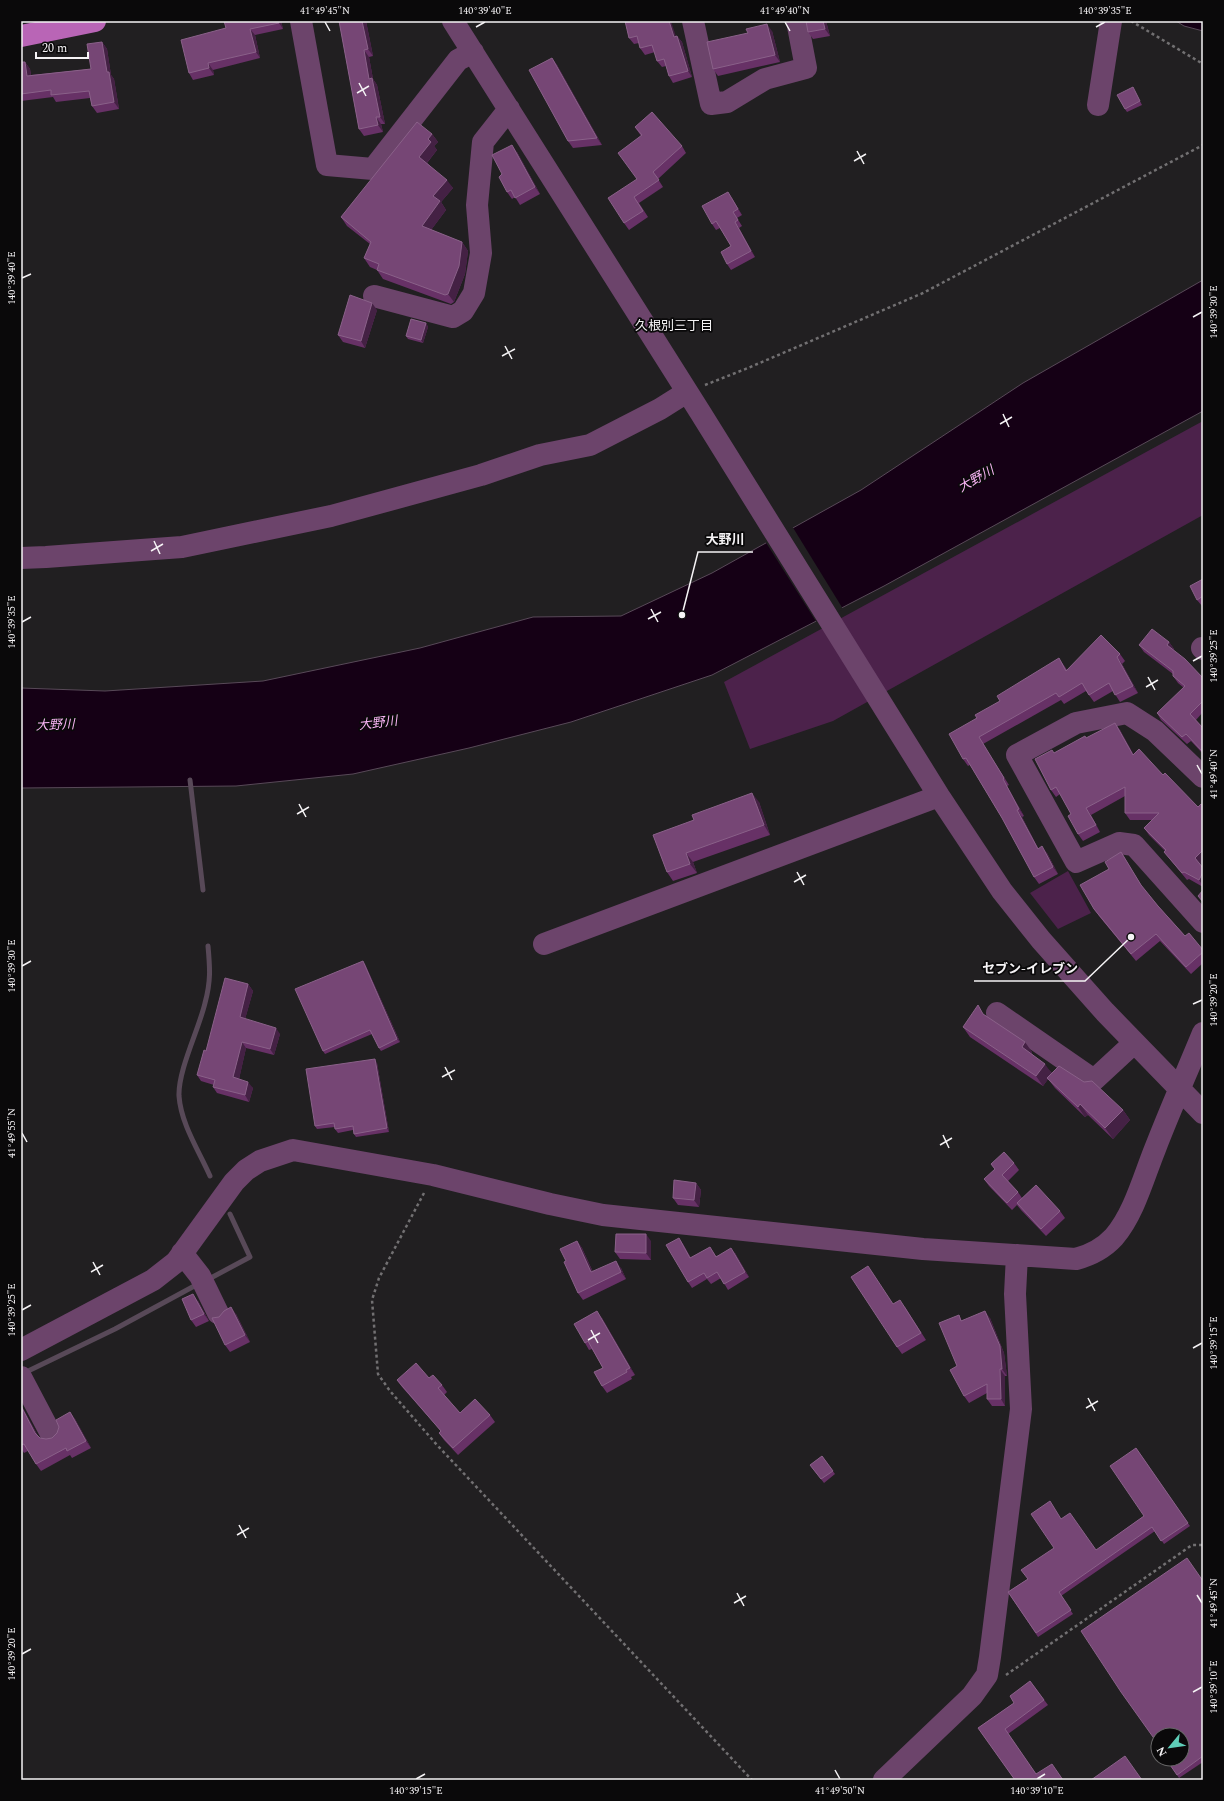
<svg xmlns="http://www.w3.org/2000/svg" width="1224" height="1801" font-family="Spectral,'Noto Sans JP',serif">
<style>
.green{fill:#4c224b}
.water{fill:#150015;stroke:#584958}
.pier{fill:#211f21}
.lines{fill:none;stroke-linecap:round;stroke-linejoin:round}
.stream{stroke:#584958;stroke-width:5}
.path{stroke:#727072;stroke-width:2.5;stroke-dasharray:3 3;stroke-linecap:butt}
.minor{stroke:#6c446b;stroke-width:22}
.major{stroke:#b965b6;stroke-width:22}
.wall{fill:#673166}
.shaded-wall{fill:#442144}
.building{fill:#764675;stroke:#8a6189}
.ticks{fill:none;stroke:#f5f3f5;stroke-width:1.5}
.labels{text-anchor:middle;dominant-baseline:central;stroke-width:3.5;stroke-linejoin:round;paint-order:stroke}
.neighbourhood-label{font-size:13px;fill:#f5f3f5;stroke:#0a090a}
.water-label{font-size:13px;font-style:italic;fill:#fab5f6;stroke:#0a090a}
.leader{fill:none;stroke:#f5f3f5;stroke-width:1.5}
.callout-dot{fill:#f5f3f5;stroke:#0a090a;stroke-width:1.5}
.callout-label{font-size:13px;text-anchor:middle;font-weight:bold;fill:#f5f3f5;stroke:#0a090a;stroke-width:3.5;stroke-linejoin:round;paint-order:stroke}
.neatline{fill:none;stroke:#f5f3f5;stroke-width:1.5}
.ticks-label{font-size:10px;text-anchor:middle;fill:#f5f3f5}
</style>
<rect width="100%" height="100%" fill="#211f21"/>
<path class="green" d="M1203,421V515L833,721L750,749L724,682Z
M1068,871L1091,913L1058,929L1030,893Z"/>
<path class="water" d="M1176,21H1203V31L1184,26Z
M1203,280V411L884,586L712,675L571,722L469,748L353,774L236,786L21,788V688L105,691L263,681L420,648L533,617L621,616L712,573L861,490L1023,383Z"/>
<path class="pier" d="M792,526L843,609L817,623L765,541Z"/>
<g class="lines">
<path class="stream" d="M190,780L203,890
M208,946C210,968 211,981 205,1003C199,1029 178,1070 179,1096C181,1124 199,1151 210,1176
M207,1280L250,1257L230,1214
M24,1373L115,1329L198,1284"/>
<path class="path" d="M1131,21L1203,64
M705,385L748,368L923,293L1203,145
M424,1193L379,1278L372,1300L378,1374L390,1391L437,1445L752,1780
M1006,1675L1192,1545H1203"/>
<path class="minor" d="M301,21L327,165L373,169L458,60L473,52
M453,21L700,412L939,796L1002,891L1041,940L1105,1012L1203,1113
M693,21L711,104L727,102L765,79L806,68L797,21
M1098,105L1111,21
M374,296L453,317L463,311L474,293L481,253L477,205L483,142L509,109
M21,558L46,557L182,547L331,516L481,475L540,455L590,445L660,409L687,392
M1202,648L1203,649
M1203,777L1155,731L1127,713L1076,723L1017,755L1076,862L1119,843L1134,845L1203,922
M544,944L939,796
M997,1013L1094,1080L1134,1043
M182,1253L200,1276L218,1313
M21,1350L153,1280L176,1262L234,1182L246,1170L260,1161L293,1150L433,1175L550,1204L603,1215L923,1249L1076,1259C1091,1255 1103,1249 1114,1237C1134,1214 1144,1176 1155,1149C1170,1110 1187,1072 1203,1033
M21,1377L51,1434
M884,1780L972,1696L987,1675L990,1657L1021,1409L1015,1294L1017,1255"/>
<path class="major" d="M21,36L95,21"/>
</g>
<path class="wall" d="M224,21H281L283,29L255,35L260,58L213,70L214,75L193,80L189,73L226,28Z
M339,21H366L373,56L369,57L373,79L377,85L385,124H381L383,132L364,136L359,129Z
M625,21L676,36H677L682,42L692,77L673,83L669,76L666,66L662,67L657,61L655,52L645,55L640,48L639,43L634,44L629,38Z
M826,21L830,36L813,39L808,32Z
M772,31L780,62L718,76L713,69L748,33Z
M102,42L107,49L111,75L114,79L119,109L97,113L92,106L90,98L56,102L53,97L21,101V62H25L30,69L31,75L91,69Z
M552,58L557,65L602,145L573,148L568,141Z
M1135,91L1142,105L1127,112L1125,109Z
M635,127L682,146L686,153L658,179L663,187L639,203L648,217L629,230L624,223L637,179L641,136Z
M432,134L438,142L434,146L437,150L427,163L453,188L441,202L446,210L431,230L462,242L468,251L465,274L454,302L451,304L383,279L377,270L370,267L364,258L370,244L347,226L341,217Z
M517,152L540,194L520,205L515,197L512,199L507,192L502,174Z
M732,198L742,215L737,218L742,226L739,228L755,257L731,270L727,264L731,246L720,228L716,230L712,224Z
M377,310L365,348L343,342L338,335Z
M426,323L428,327L423,343L408,339L406,336Z
M1203,579V605L1202,606L1197,600Z
M1169,642L1174,649L1173,650L1203,678V712L1196,720L1203,728V754L1191,741L1187,744L1161,720L1157,713L1184,688L1178,683L1173,676V674L1144,652L1139,645Z
M1120,654L1125,661L1122,664L1138,693L1120,702L1113,691L1094,702L1086,691L1064,704L1061,700L983,744L1009,785L1007,786L1024,816L1022,817L1038,848L1047,853L1058,874L1039,884L1034,877L1002,818L970,765L968,766L963,759L977,718L1000,701L1059,658L1067,670Z
M1115,723L1120,730L1133,754L1201,865L1203,868V887L1189,879L1187,880L1169,858L1164,852L1165,851L1149,835L1144,828L1152,820H1130L1125,813V796L1091,815L1100,832L1083,841L1078,834L1071,814L1060,794L1056,797L1051,790L1054,753L1087,738Z
M759,802L770,835L693,862L697,873L673,881L667,872L653,835Z
M1121,852L1143,888L1158,906L1185,936L1203,950V963L1191,974L1160,941L1136,961L1099,916L1094,909L1109,869Z
M365,964L400,1042L381,1051L379,1048L372,1034L325,1054L323,1051Z
M248,984L253,991L245,1019L280,1034L274,1055L246,1048L239,1079L253,1088L249,1102L217,1093L213,1087L214,1085L201,1081L197,1075L206,1051Z
M983,1014L1032,1052L1031,1053L1052,1073L1123,1110L1130,1120L1113,1139L1088,1115L1085,1117L1055,1088L1048,1079L1043,1086L970,1037L963,1027Z
M377,1063L389,1132L356,1137L354,1134L353,1130L338,1133L335,1129V1127L317,1129L315,1126Z
M1014,1163L1019,1170L1008,1181L1018,1192L1022,1198L1060,1211L1065,1218L1046,1236L1021,1210L1017,1205L1012,1210L989,1186L984,1179L995,1170L991,1164Z
M696,1183L701,1190L699,1207L678,1205L673,1198Z
M679,1238L683,1244L691,1258L710,1247L716,1256L735,1253L749,1277L728,1290L721,1278L711,1284L707,1279L692,1288L688,1282Z
M577,1241L582,1248L593,1272L621,1268L626,1279L583,1300L578,1293L566,1261Z
M651,1241V1260L620,1259L615,1252Z
M198,1301L209,1321L196,1327L191,1320Z
M893,1304L905,1307L926,1340L902,1354L897,1347Z
M236,1314L250,1342L230,1352L225,1345Z
M959,1315L962,1321L990,1318L1004,1353L1007,1376H1005V1406H992L987,1399V1393L969,1403L964,1396L957,1366Z
M602,1318L635,1375L631,1377L632,1379L607,1393L602,1386L603,1368L592,1349L589,1350L585,1343Z
M429,1378L442,1385L447,1392L444,1395L460,1413L490,1415L495,1422L458,1455L444,1440L439,1433L441,1431L402,1387L397,1380Z
M21,1405L38,1436L40,1438L46,1439L52,1438L57,1433L70,1412L75,1419L91,1448L72,1458L70,1455L41,1471L36,1464L28,1451L24,1453L21,1448Z
M1136,1448L1190,1526L1164,1544L1155,1531L1061,1596L1073,1614L1038,1637L1008,1592L1028,1579L1054,1548L1061,1519L1096,1550L1144,1516Z
M822,1456L835,1474L824,1483L810,1465Z
M1203,1581V1762L1179,1778L1166,1759Z
M1030,1681L1048,1705L1008,1734L1036,1774L1063,1780H1015L978,1728L1014,1703Z"/>
<path class="shaded-wall" d="M278,21H281L283,29L279,23Z
M362,21H366L373,56L368,49Z
M669,21H671L678,43L674,37Z
M823,21H826L830,36L825,29Z
M767,24L772,31L780,62L775,55Z
M250,29L255,35L260,58L256,52Z
M677,36L682,42L692,77L688,71Z
M102,42L107,49L111,75L114,79L119,109L114,102L107,72Z
M364,50L369,57L373,79L377,85L385,124L380,117L369,79Z
M552,58L557,65L602,145L597,138Z
M25,62L30,69L32,83L27,76Z
M208,63L213,70L214,75L209,68Z
M376,117L381,124L383,132L378,125Z
M432,134L438,142L434,146L437,150L425,165L419,157L428,139Z
M512,145L517,152L540,194L535,187Z
M447,180L453,188L441,202L446,210L428,234L422,226L433,196Z
M728,192L732,198L742,215L738,209Z
M735,222L739,228L755,257L751,251Z
M462,242L468,251V252L465,274L454,302L448,294Z
M372,303L377,310L365,348L361,341Z
M426,323L428,327L423,343L421,340Z
M1169,642L1174,649L1172,652L1167,645Z
M1117,657L1122,664L1138,693L1133,686Z
M1115,723L1120,730L1138,762L1133,755Z
M1003,779L1007,786L1024,816L1019,809Z
M752,793L759,802L770,835L764,825Z
M1086,808L1091,815L1100,832L1096,825Z
M1017,810L1022,817L1042,856L1038,849Z
M1042,846L1047,853L1058,874L1053,867Z
M1203,850V862L1200,865L1195,858Z
M686,853L693,862L697,873L690,864Z
M1203,872V886L1199,880Z
M363,961L365,964L400,1042L397,1039Z
M248,984L253,991L244,1023L240,1017Z
M276,1028L280,1034L274,1055L270,1049Z
M242,1042L246,1048L238,1084L233,1077Z
M1025,1042L1032,1052L1029,1056L1022,1047Z
M375,1059L377,1063L389,1132L387,1128Z
M1045,1064L1052,1074L1043,1086L1036,1076Z
M248,1082L253,1088L249,1102L245,1095Z
M1080,1104L1088,1115L1085,1117L1078,1107Z
M1123,1110L1130,1120L1113,1139L1105,1128Z
M696,1183L701,1190L699,1207L694,1200Z
M646,1234L651,1241V1260L646,1253Z
M679,1238L683,1244L694,1264L690,1258Z
M577,1241L582,1248L596,1279L591,1272Z
M731,1248L735,1253L749,1277L745,1272Z
M616,1261L621,1268L626,1279L621,1272Z
M193,1294L198,1301L209,1321L204,1314Z
M231,1307L236,1314L250,1342L245,1335Z
M597,1311L602,1318L635,1375L630,1368Z
M985,1311L990,1318L1004,1353L1007,1376L1002,1369Z
M1000,1369L1005,1376V1406L1001,1399Z
M21,1405L23,1408L40,1440L35,1433L21,1406Z
M70,1412L75,1419L91,1448L86,1441Z"/>
<path class="building" d="M224,21H278L279,23L250,29L256,52L208,63L209,68L189,73L181,40L226,28Z
M339,21H362L368,49L364,50L369,79L372,78L380,117H376L378,125L359,129Z
M625,21H669L674,37L677,36L688,71L669,76L664,59L657,61L652,45L640,48L637,36L629,38Z
M806,21H823L825,29L808,32Z
M767,24L775,55L713,69L707,42L748,33L746,29Z
M102,42L107,72H109L114,102L92,106L89,91L51,95V90L21,94V62H25L27,76L91,69L87,44Z
M552,58L597,138L568,141L529,70Z
M1133,87L1140,101L1125,109L1117,95Z
M652,112L682,146L653,172L659,180L634,197L643,211L624,223L608,198L637,179L618,153L642,135L635,127Z
M417,122L432,134L428,139L431,142L419,157L447,180L433,196L440,201L422,226L462,242L459,266L448,294L445,295L377,270L379,264L364,258L371,242L341,217Z
M512,145L535,187L515,198L511,190L507,192L499,177L502,174L492,155Z
M728,192L738,209L733,212L738,220L735,222L751,251L727,264L721,252L731,246L716,221L712,224L702,206Z
M350,295L372,303L361,341L338,335Z
M411,319L426,323L421,340L406,336Z
M1203,579V596L1197,600L1190,586Z
M1152,629L1169,642L1167,645L1185,659L1203,678V701L1190,714L1203,728V752L1186,734L1182,737L1157,713L1185,686L1173,676V671L1139,645Z
M1101,635L1120,654L1117,657L1133,686L1115,695L1109,683L1089,695L1082,683L1059,697L1056,693L979,737L1004,778L1003,779L1019,809L1017,810L1038,849L1042,846L1053,867L1034,877L1002,818L966,758L963,759L949,734L977,718L975,715L1000,701L997,696L1059,658L1066,671Z
M1115,723L1133,755L1139,749L1163,775L1165,773L1198,807L1201,804L1203,805V850L1195,858L1203,868V872L1199,880L1184,872L1182,873L1164,852L1166,850L1144,828L1159,813H1125V787L1086,808L1096,825L1078,834L1068,816L1071,814L1056,787L1051,790L1035,759L1052,750L1054,753L1085,736L1086,738Z
M752,793L764,825L686,853L690,864L667,872L653,835L694,820L692,815Z
M1121,852L1141,885L1158,906L1185,936L1189,933L1203,950V952L1186,967L1156,934L1131,954L1094,909L1080,885L1109,869L1105,862Z
M1203,890V902L1198,896Z
M363,961L397,1039L379,1048L370,1030L323,1051L295,989Z
M225,978L248,984L240,1017L276,1028L270,1049L242,1042L233,1077L248,1082L245,1095L213,1087L215,1080L197,1075L204,1050L206,1051Z
M978,1005L983,1014L1025,1042L1022,1047L1045,1064L1036,1076L963,1027Z
M375,1059L387,1128L354,1134L353,1126L335,1129L334,1123L315,1126L306,1069Z
M1059,1066L1084,1082L1092,1081L1123,1110L1105,1128L1080,1104L1078,1107L1047,1078Z
M1004,1152L1014,1163L1002,1175L1018,1192L1007,1203L984,1179L995,1169L991,1164Z
M674,1180L696,1183L694,1200L673,1198Z
M1036,1185L1060,1211L1041,1229L1017,1203Z
M616,1234H646V1253L615,1252Z
M679,1238L690,1258L710,1247L716,1257L731,1248L745,1272L724,1284L717,1272L707,1278L704,1273L688,1282L666,1245Z
M577,1241L591,1272L616,1261L621,1272L578,1293L564,1262L566,1261L560,1249Z
M868,1266L893,1304L900,1300L921,1333L897,1347L851,1277Z
M193,1294L204,1314L191,1320L182,1299Z
M231,1307L245,1335L225,1345L212,1318L219,1317L224,1311Z
M597,1311L630,1368L626,1370L627,1372L602,1386L594,1372L603,1368L588,1341L585,1343L574,1324Z
M985,1311L1000,1346L1002,1369H1000L1001,1399H987V1384L964,1396L950,1370L957,1366L939,1323L959,1315L961,1321Z
M416,1363L429,1378L433,1375L442,1385L438,1388L460,1413L475,1399L490,1415L453,1448L439,1433L441,1431L397,1380Z
M21,1406L35,1433L40,1438L46,1439L52,1438L57,1433L59,1427L56,1420L70,1412L86,1441L67,1451L66,1448L36,1464L24,1444L21,1445Z
M1136,1448L1188,1523L1161,1541L1152,1527L1059,1592L1071,1610L1036,1633L1008,1592L1028,1579L1021,1570L1054,1548L1031,1514L1050,1501L1061,1519L1070,1513L1096,1550L1144,1516L1110,1466Z
M822,1456L833,1471L821,1479L810,1465Z
M1187,1558L1203,1581V1756L1177,1775L1166,1759H1182V1735H1158V1744L1121,1692L1081,1631Z
M1030,1681L1044,1700L1005,1729L1036,1774L1052,1764L1063,1780H1015L978,1728L1014,1703L1010,1696Z
M1125,1756L1142,1780H1091Z"/>
<path class="ticks" d="M325,22L330,31M785,22L790,31M476,27L485,22M1096,27L1105,22M359,83L366,96M357,93L369,86M857,151L864,164M854,161L866,154M22,278L31,274M1193,317L1202,312M505,346L512,359M502,356L515,349M1003,414L1009,427M1000,424L1012,417M154,541L160,554M151,551L163,544M651,609L658,622M648,619L661,612M22,622L31,617M1193,661L1202,656M1148,677L1155,690M1146,687L1158,680M1197,765L1202,774M299,804L306,817M297,814L309,807M797,872L804,885M794,882L806,875M22,966L31,961M1193,1004L1202,1000M445,1067L452,1080M442,1077L455,1070M22,1133L27,1142M943,1135L949,1148M940,1145L952,1138M93,1262L100,1275M91,1272L103,1265M22,1310L31,1305M591,1330L598,1343M588,1340L600,1333M1193,1348L1202,1343M1088,1398L1095,1411M1086,1408L1098,1401M239,1525L246,1538M237,1535L249,1528M737,1593L744,1606M1197,1595L1202,1603M734,1603L746,1596M22,1654L31,1649M1193,1692L1202,1687M835,1770L840,1779M416,1779L425,1774M1037,1779L1045,1774"/>
<g class="labels">
<g class="neighbourhood-label">
<text x="674" y="326">久根別三丁目</text>
</g>
<g class="water-label">
<text transform="translate(976 479) rotate(-30)">大野川</text>
<text transform="translate(378 723) rotate(-7)">大野川</text>
<text transform="translate(55 725) rotate(-2)">大野川</text>
</g>
</g>
<path class="leader" d="M682 615L698 552H753M1131 937L1085 981H974"/>
<g class="callout-dot">
<circle cx="682" cy="615" r="4"/>
<circle cx="1131" cy="937" r="4"/>
</g>
<g class="callout-label">
<text x="725" y="544">大野川</text>
<text x="1030" y="973">セブン-イレブン</text>
</g>
<rect width="1224" height="1801" fill="none" stroke="#0a090a" stroke-width="44"/>
<g transform="translate(1170 1747) rotate(241)"><circle r="19" fill="#0a090a" stroke="#686768"/>
<path d="M0-3L7 15L0 10L-7 15Z" fill="#5eceb8"/>
<text y="-6" font-size="11" font-weight="bold" text-anchor="middle" fill="#f5f3f5">N</text>
</g>
<path d="M36 52v6h52v-6" fill="none" stroke="#f5f3f5" stroke-width="2"/>
<text x="42" y="52" font-size="12" fill="#f5f3f5" stroke="#0a090a" stroke-width="3" paint-order="stroke">20 m</text>
<rect x="22" y="22" width="1180" height="1757" class="neatline"/>
<g class="ticks-label">
<text x="325" y="14">41°49'45"N</text>
<text x="485" y="14">140°39'40"E</text>
<text x="785" y="14">41°49'40"N</text>
<text x="1105" y="14">140°39'35"E</text>
<text transform="translate(11 278) rotate(-90)" y="4">140°39'40"E</text>
<text transform="translate(1213 312) rotate(-90)" y="4">140°39'30"E</text>
<text transform="translate(11 622) rotate(-90)" y="4">140°39'35"E</text>
<text transform="translate(1213 656) rotate(-90)" y="4">140°39'25"E</text>
<text transform="translate(1213 774) rotate(-90)" y="4">41°49'40"N</text>
<text transform="translate(11 966) rotate(-90)" y="4">140°39'30"E</text>
<text transform="translate(1213 1000) rotate(-90)" y="4">140°39'20"E</text>
<text transform="translate(11 1133) rotate(-90)" y="4">41°49'55"N</text>
<text transform="translate(11 1310) rotate(-90)" y="4">140°39'25"E</text>
<text transform="translate(1213 1343) rotate(-90)" y="4">140°39'15"E</text>
<text transform="translate(1213 1603) rotate(-90)" y="4">41°49'45"N</text>
<text transform="translate(11 1654) rotate(-90)" y="4">140°39'20"E</text>
<text transform="translate(1213 1687) rotate(-90)" y="4">140°39'10"E</text>
<text x="416" y="1794">140°39'15"E</text>
<text x="840" y="1794">41°49'50"N</text>
<text x="1037" y="1794">140°39'10"E</text>
</g>
</svg>
